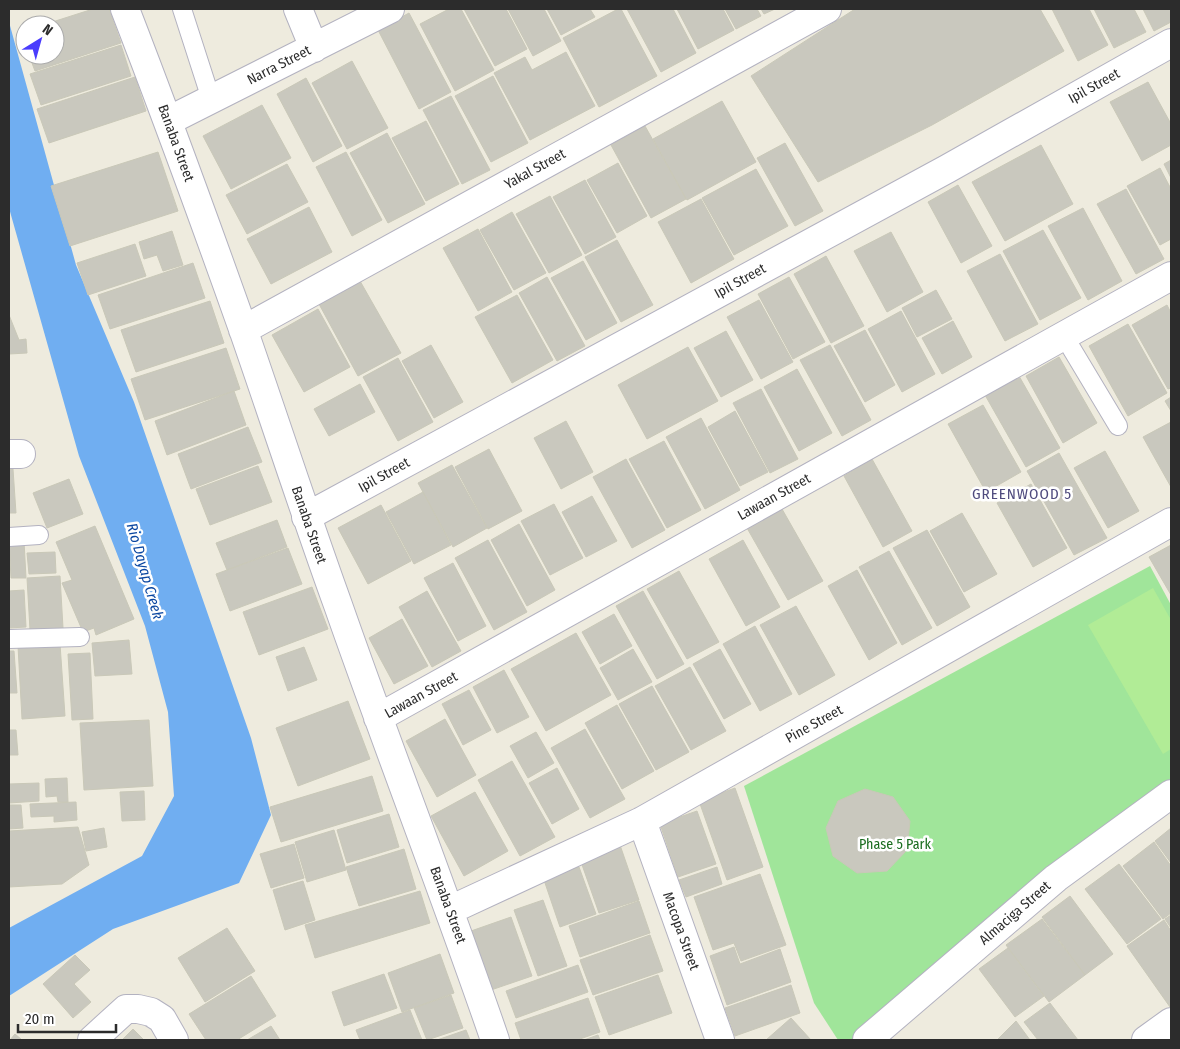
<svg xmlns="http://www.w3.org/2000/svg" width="1180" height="1049" font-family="'Fira Sans Condensed',sans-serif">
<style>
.green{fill:#a0e59a}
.pitch{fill:#b1ec96}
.water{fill:#70aef1}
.building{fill:#c9c8be;stroke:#c9c8b8}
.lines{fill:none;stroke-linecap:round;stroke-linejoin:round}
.lane-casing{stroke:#b3b2c0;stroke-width:20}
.street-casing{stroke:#b3b2c0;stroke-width:30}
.lane{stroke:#fff;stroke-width:18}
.street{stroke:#fff;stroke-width:28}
.labels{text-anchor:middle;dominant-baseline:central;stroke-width:5;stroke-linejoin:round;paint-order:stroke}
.street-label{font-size:14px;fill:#2c2c2c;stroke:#fff}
.park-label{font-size:14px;fill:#196c1e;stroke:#fff}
.neighbourhood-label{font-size:15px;letter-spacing:1px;fill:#4f4b7e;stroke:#fff}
.water-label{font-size:15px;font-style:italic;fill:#0b47a1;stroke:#fff}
</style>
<rect width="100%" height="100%" fill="#eeebde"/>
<path class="green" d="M1150,566L1171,605V786L856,1040H838L814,1003L744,786Z"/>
<path class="pitch" d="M1153,588L1171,620V749L1163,754L1088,625Z"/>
<path class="water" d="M9,22L76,265L134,402L251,738L271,815L239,883L113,929L9,996V928L142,856L174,796L168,712L145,626L79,456L9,208Z"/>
<path class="building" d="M93,9H109L121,43L35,71L29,55H55V25H43Z
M449,9H461L494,70L455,91L420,24Z
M464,9H506L527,49L495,66Z
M508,9H544L561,41L533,56Z
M547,9H590L595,17L561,35Z
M618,9H621L657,76L599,107L563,38Z
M627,9H673L696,53L661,72Z
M677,9H723L734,30L698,49Z
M725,9H757L761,16L736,29Z
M761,9H775L764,14Z
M855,9H1040L1064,51L932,125L818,182L751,76Z
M1052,9H1089L1108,45L1078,61Z
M1094,9H1134L1146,32L1114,48Z
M1143,9H1171V22L1154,31Z
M409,13L451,92L419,109L378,30Z
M121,45L131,76L41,105L30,74Z
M566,52L595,106L530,140L494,73L525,57L532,70Z
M352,61L388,128L347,149L312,83Z
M493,76L528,143L491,162L455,96Z
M135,77L146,111L49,143L37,109Z
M306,78L342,146L313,162L277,94Z
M1148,82L1171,124V145L1142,161L1110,102Z
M451,96L490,170L462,184L423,110Z
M722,101L756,162L687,200L653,139Z
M262,105L291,158L231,189L203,136Z
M426,121L459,184L426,201L392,138Z
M645,126L686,199L651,218L611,145Z
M387,133L425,204L388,223L350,153Z
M785,143L823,211L795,226L757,158Z
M1041,145L1073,204L1005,241L972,182Z
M158,152L178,211L70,246L51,186Z
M346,152L382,220L352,236L316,167Z
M1171,160V178L1164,164Z
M618,163L647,216L617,233L587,180Z
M287,164L308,202L247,234L226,195Z
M1160,168L1171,189V239L1160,245L1127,186Z
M756,169L788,226L734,255L702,198Z
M585,180L616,237L585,254L553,197Z
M958,185L992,246L961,263L928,202Z
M1126,189L1164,259L1136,274L1097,204Z
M550,196L582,255L549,273L516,214Z
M701,199L734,259L691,283L658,222Z
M309,207L332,252L271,284L247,239Z
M1083,208L1122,281L1088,300L1048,226Z
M512,212L546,273L514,290L480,230Z
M478,229L512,292L478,311L443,248Z
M1043,230L1081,298L1040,320L1003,251Z
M172,231L183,265L163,271L157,255L144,259L139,242Z
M891,232L923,292L887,312L854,251Z
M617,240L653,305L621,322L585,257Z
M135,244L146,276L88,295L77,263Z
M1000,254L1038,324L1005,341L967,271Z
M826,256L864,326L831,343L794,274Z
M583,261L617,323L586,340L551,278Z
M193,263L205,298L110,329L98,295Z
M547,277L585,346L557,361L519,293Z
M789,277L825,342L793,359L758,294Z
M360,281L401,353L358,376L319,304Z
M936,290L952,319L917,337L902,308Z
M517,295L553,360L512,383L475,317Z
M759,300L793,362L761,379L727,317Z
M210,301L224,343L136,372L121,330Z
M1167,305L1171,313V388L1168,389L1132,325Z
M318,309L350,367L304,392L272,335Z
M901,311L935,374L902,392L868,329Z
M9,315L19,340L26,339L27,353L9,354Z
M953,321L972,357L942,374L922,338Z
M1128,324L1167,393L1128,416L1089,346Z
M865,330L895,385L865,402L834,346Z
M726,331L753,380L721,397L694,348Z
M431,345L463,402L434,418L402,361Z
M830,345L871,420L842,436L800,360Z
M688,347L718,401L647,439L618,385Z
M226,348L240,389L145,420L131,379Z
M1059,357L1097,423L1063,443L1026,376Z
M398,358L433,422L398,441L363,377Z
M797,369L832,433L799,451L764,387Z
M1019,376L1060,448L1026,467L985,395Z
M360,384L375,412L329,436L314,409Z
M761,389L798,459L770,473L733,403Z
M234,391L246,425L167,455L155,421Z
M1171,397V411L1165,401Z
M983,405L1021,472L986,492L948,424Z
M735,411L768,472L740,486L708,427Z
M701,418L740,490L705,509L666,437Z
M566,421L593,472L561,489L534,438Z
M1171,422V487L1143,437Z
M248,427L262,462L191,489L178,454Z
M664,441L701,510L667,528L629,459Z
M489,449L522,511L488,529L455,467Z
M1105,451L1139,511L1108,528L1074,468Z
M1059,453L1107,538L1074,555L1027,471Z
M626,459L665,530L632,548L593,477Z
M872,459L912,531L883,547L844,476Z
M452,465L487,528L453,547L418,483Z
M258,466L272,502L210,525L196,489Z
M13,469L16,513H9V470Z
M69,479L83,514L47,528L33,493Z
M1031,484L1067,548L1033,567L997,503Z
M423,492L451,545L414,564L386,512Z
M592,496L617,541L586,557L562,512Z
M554,504L583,558L550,575L521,521Z
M381,505L411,561L368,584L338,528Z
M782,509L823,581L788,600L747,528Z
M962,513L997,574L964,592L930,531Z
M277,520L287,547L227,570L216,543Z
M519,524L555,590L527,606L491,540Z
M95,526L134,619L96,635L94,628L83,632L62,583L72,580L56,542Z
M927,530L970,607L937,626L893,548Z
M488,540L527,612L494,630L455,558Z
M743,540L780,607L746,626L709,559Z
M24,541L26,578H11L9,542Z
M1171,545V595L1149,557Z
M288,548L302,584L230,611L216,574Z
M889,551L932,628L902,645L859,567Z
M55,552L56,573L29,574L27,553Z
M453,563L486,626L458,641L424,578Z
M857,570L897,643L869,660L828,586Z
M679,571L719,642L687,659L647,589Z
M60,576L63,628L30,630L27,578Z
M312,587L328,629L259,655L243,612Z
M24,590L26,627L9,628V591Z
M427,591L461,651L432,667L399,607Z
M643,591L684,664L657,679L616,606Z
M796,606L835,675L799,695L760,625Z
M614,614L632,646L600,664L582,632Z
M402,619L428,666L394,684L369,638Z
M755,626L792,694L760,711L723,644Z
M576,633L611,695L546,731L511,669Z
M129,640L132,674L95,676L92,643Z
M60,644L65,716L22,719L18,646Z
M304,647L317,680L288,691L276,657Z
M633,649L652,682L618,700L600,668Z
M720,649L751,704L724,719L693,664Z
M9,651H14L17,693H9Z
M90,653L93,719L72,720L68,654Z
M690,667L726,731L691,750L655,686Z
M504,670L529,717L497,733L473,687Z
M652,686L689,752L656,770L619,704Z
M469,690L491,730L463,745L442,704Z
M348,701L370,759L298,786L276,728Z
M617,705L654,771L622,789L585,723Z
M445,719L476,775L437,797L406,741Z
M149,720L153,786L84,790L80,723Z
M585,729L625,799L590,818L551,748Z
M9,730H16L18,755H9Z
M536,732L554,763L528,778L510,746Z
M512,761L555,837L520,856L478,780Z
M557,768L579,809L552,824L529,783Z
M372,776L383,811L281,842L270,807Z
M67,778L68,802H58L57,796L46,797L45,779Z
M39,783V801L9,803V784Z
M735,788L763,867L727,880L699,801Z
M865,789L893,797L910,821L907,850L887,871L857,873L833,856L826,828L838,801Z
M144,791L145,820L122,821L120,792Z
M475,792L508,851L464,876L431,816Z
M76,802L77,820L54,822V816L31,817L30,804Z
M9,805H21L23,828L9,829Z
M697,811L716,864L678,877L660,824Z
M389,814L399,847L347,863L337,830Z
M78,827L89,865L62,884L9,887V831Z
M104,828L107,847L86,851L82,832Z
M1171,828V863L1155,841Z
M334,830L346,870L307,882L295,842Z
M1154,842L1171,866V913L1163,919L1123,866Z
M294,844L304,878L271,888L260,854Z
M620,845L639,900L599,913L580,859Z
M404,849L416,889L359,906L346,867Z
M1119,864L1161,919L1127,944L1085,889Z
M579,867L596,914L560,927L544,880Z
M717,867L722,884L686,897L679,880Z
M760,874L786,945L741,961L734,943L713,950L694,897Z
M303,881L315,920L285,930L273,890Z
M420,891L430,923L315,958L305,925Z
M1070,896L1113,954L1085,975L1042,917Z
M543,900L567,966L538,976L514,910Z
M639,901L650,933L580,957L569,926Z
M1171,915V928L1165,919Z
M511,917L532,976L491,990L471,931Z
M1042,919L1085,975L1049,1002L1006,945Z
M1164,920L1171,931V1006L1170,1007L1127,946Z
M227,928L255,971L205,1002L178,958Z
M650,935L663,971L593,995L580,960Z
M734,947L740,964L780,949L791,982L727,1005L710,956Z
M1008,948L1044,996L1015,1017L979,969Z
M440,954L454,993L402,1012L388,973Z
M75,955L90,970L74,984L91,1002L73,1018L43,984Z
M578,965L588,992L516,1018L506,991Z
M384,974L397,1008L344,1026L332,992Z
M658,975L672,1013L609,1035L595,997Z
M251,976L276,1016L237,1040H206L189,1014Z
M791,985L800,1013L735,1036L725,1008Z
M451,995L463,1028L427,1040L414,1008Z
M588,998L600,1032L577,1040H521L515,1023Z
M1050,1003L1078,1040H1038L1024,1022Z
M410,1010L422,1040H360L356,1030Z
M791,1018L811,1040H766Z
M1016,1021L1030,1040H997Z
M271,1026L280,1040H247Z
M133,1029L144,1040H122Z
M466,1030L470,1040H437Z
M15,1034L22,1040H10Z
M598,1035L600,1040H584Z"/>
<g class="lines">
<g class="lane-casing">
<path id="lane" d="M182,9L211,99
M1064,336L1118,426
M9,537L39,535
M9,639L80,637"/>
</g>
<g class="street-casing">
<path id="street" d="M125,9C166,115 205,222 243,329C275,421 305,514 338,605C389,751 445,894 495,1040
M298,9L314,48
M168,121L390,9
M243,330L827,9
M9,454H21
M306,517L947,169L1171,43
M378,718L1171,276
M642,821L720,1040
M450,910L642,821L1171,522
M92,1040L126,1009H138L151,1012L162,1019L174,1040
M867,1040L1056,878L1171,794
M1146,1040L1171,1022"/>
</g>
<use href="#lane" class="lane"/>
<use href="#street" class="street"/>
</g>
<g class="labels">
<g class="street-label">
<text transform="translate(279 65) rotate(-27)">Narra Street</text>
<text transform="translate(1094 86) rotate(-29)">Ipil Street</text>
<text transform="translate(176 143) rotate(70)">Banaba Street</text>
<text transform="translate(535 169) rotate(-29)">Yakal Street</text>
<text transform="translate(740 281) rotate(-29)">Ipil Street</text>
<text transform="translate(384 475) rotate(-29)">Ipil Street</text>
<text transform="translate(774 497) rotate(-29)">Lawaan Street</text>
<text transform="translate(309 525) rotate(71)">Banaba Street</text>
<text transform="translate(421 695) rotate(-29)">Lawaan Street</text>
<text transform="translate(814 724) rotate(-29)">Pine Street</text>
<text transform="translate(448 905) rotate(70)">Banaba Street</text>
<text transform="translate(1015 913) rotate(-41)">Almaciga Street</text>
<text transform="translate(681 931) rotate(70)">Macopa Street</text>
</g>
<g class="park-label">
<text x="895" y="844">Phase 5 Park</text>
</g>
<g class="neighbourhood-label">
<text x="1022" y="494">GREENWOOD 5</text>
</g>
<g class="water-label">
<text transform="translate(145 571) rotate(74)">Rio Dayap Creek</text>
</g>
</g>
<rect width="1180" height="1049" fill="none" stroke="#2c2c2c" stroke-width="20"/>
<g transform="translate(40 40) rotate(37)"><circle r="24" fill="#ffffff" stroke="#ababab"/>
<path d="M0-4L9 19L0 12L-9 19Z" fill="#4a3cfd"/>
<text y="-8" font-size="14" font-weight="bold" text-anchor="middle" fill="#2c2c2c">N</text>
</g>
<path d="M18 1024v8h98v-8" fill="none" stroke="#2c2c2c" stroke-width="2.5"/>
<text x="25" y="1024" font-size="15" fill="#2c2c2c" stroke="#ffffff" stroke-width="4" paint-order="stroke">20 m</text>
</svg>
